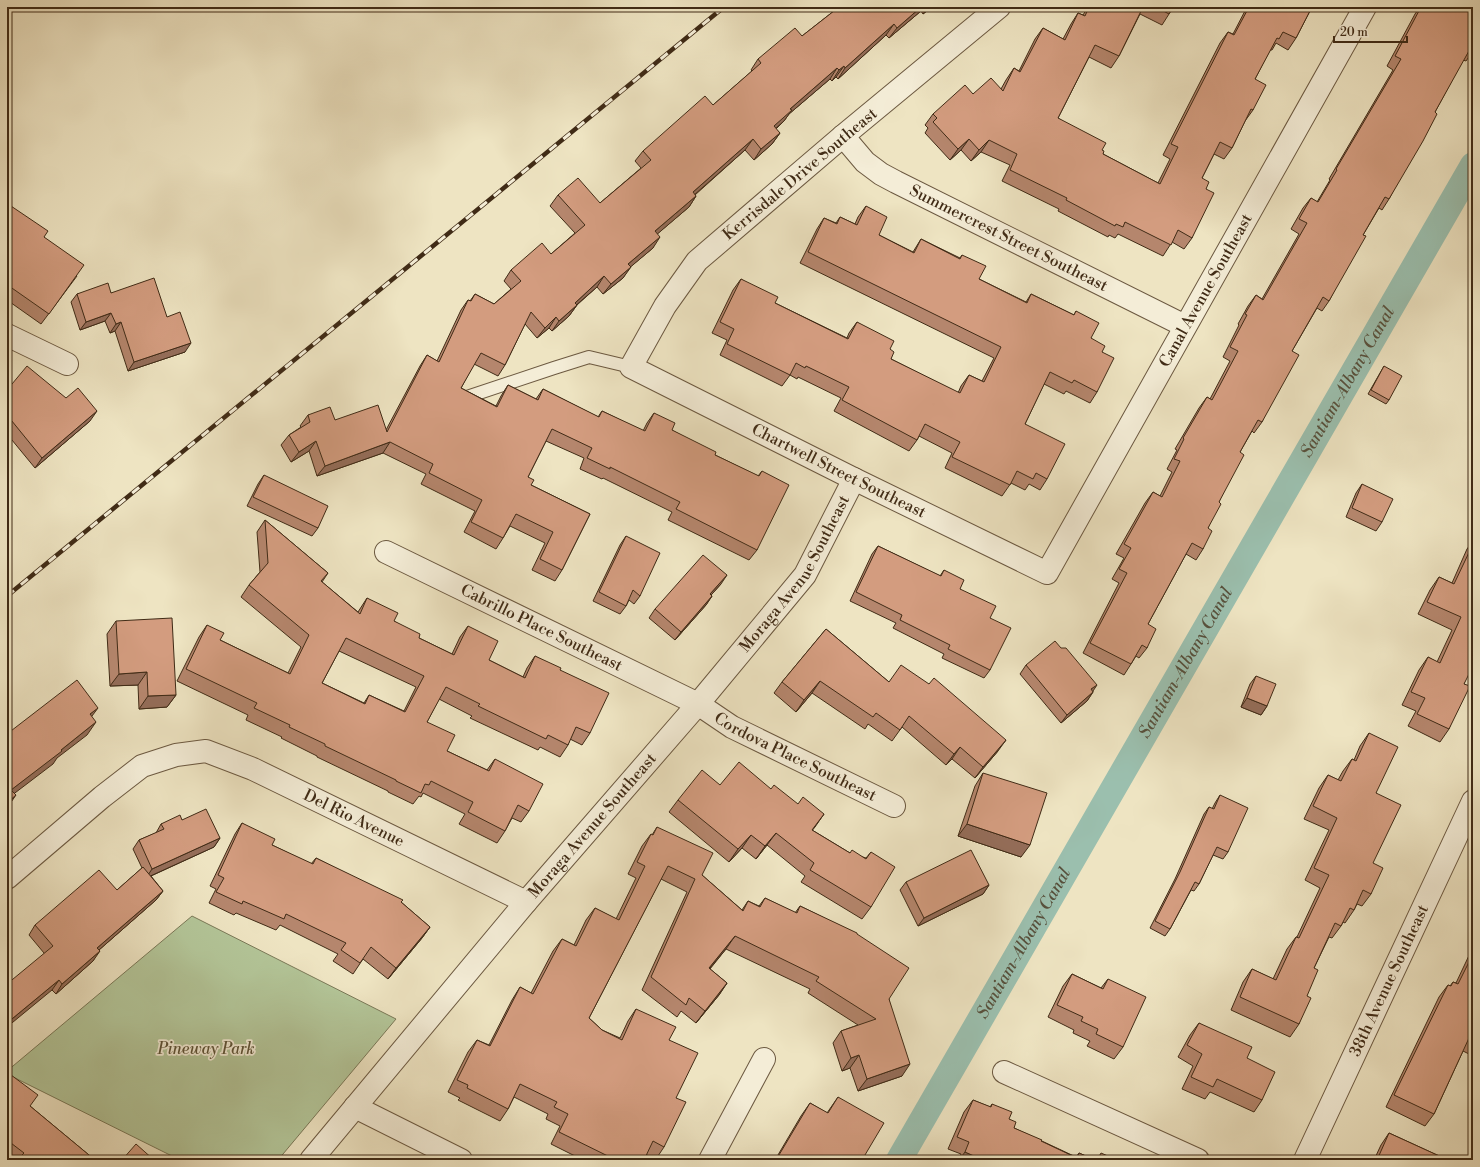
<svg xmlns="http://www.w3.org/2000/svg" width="1480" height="1167" font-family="'Libre Bodoni',serif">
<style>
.green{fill:#b3c598;stroke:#7a7857}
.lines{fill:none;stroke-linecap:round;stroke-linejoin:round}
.canal{stroke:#9bbfae;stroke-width:26}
.lane-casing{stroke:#6c5941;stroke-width:14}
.street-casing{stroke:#6c5941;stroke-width:24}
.lane{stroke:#f4edd7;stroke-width:12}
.street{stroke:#f4edd7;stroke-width:22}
.rail-casing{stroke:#402b16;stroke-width:4.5}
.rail{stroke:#f4edd7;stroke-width:3;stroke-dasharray:9;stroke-linecap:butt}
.wall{fill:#b5866d;stroke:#402b16;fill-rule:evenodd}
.shaded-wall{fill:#946d59;stroke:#402b16}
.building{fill:#d39c7f;stroke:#402b16;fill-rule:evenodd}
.labels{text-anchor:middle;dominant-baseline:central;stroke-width:3.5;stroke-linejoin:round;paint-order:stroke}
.street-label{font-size:16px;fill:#402b16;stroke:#f4edd7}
.park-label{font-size:16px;font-style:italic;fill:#5d5236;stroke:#f4edd7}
.water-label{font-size:17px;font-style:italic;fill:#57503c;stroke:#f4edd7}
</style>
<rect width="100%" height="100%" fill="#eee4c2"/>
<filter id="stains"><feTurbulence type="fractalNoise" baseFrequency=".005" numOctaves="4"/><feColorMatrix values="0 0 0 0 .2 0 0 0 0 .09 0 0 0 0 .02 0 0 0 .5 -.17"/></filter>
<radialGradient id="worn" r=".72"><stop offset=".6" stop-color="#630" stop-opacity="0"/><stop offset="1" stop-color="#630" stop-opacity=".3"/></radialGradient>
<path class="green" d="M192,916L396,1019L278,1160H180L7,1074V1071Z"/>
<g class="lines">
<path class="canal" id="s1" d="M899,1160L1473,165"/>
<g class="lane-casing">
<path id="lane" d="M467,397L554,368L589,357L631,367"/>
</g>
<g class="street-casing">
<g id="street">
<path id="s2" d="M999,7L843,136L697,261L665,306L631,367L854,479L1047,573L1365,7"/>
<path id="s3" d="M843,136L865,162L881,174L896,182L1185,326"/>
<path d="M7,335L67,364"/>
<path id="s4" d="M386,552L698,704L732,727L894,806"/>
<path id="s5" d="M7,878L102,797L142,766L176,755L206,751L253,769L526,902"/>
<path d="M1004,1072L1198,1160"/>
<path d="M355,1107L461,1160"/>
<path id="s6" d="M311,1160L526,902L698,704L805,575L854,479"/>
<path d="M710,1160L764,1059"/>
<path id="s7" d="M1305,1160L1473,801"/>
</g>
</g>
<use href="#lane" class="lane"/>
<use href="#street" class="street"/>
<g class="rail-casing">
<path id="rail" d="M7,596L724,7"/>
</g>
<use href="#rail" class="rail"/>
</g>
<path class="wall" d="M839,7H932L923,14L921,11L889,38L886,35L838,79L836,77L832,81L830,79L789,114L784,121L776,129L780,133L772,144L754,160L745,150L695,195L696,196L689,207L657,234L653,248L630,267L623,278L603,294L597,287L577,305L569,316L552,331L549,328L537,338L525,324L505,365L498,376L474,364L461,388L496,406L501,396L508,385L536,399L543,389L598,417L602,411L643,431L647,423L654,413L672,430L715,455L758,476L762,471L757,550L749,560L668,520L672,512L603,478L602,479L580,469L584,458L546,441L528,477L531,485L590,514L562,570L555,581L532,570L545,543L510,526L503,538L496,549L464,532L475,511L421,484L426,474L383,453L317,476L309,451L291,462L281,445L289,435L301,427L300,426L308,415L386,430L420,366L427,355L437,361L461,310L468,300L470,301L475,294L494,304L511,289L504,281L511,270L551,254L575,233L550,206L558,195L600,203L641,168L635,161L643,151L713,105L752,71L751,70L758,59L802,36Z
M1088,7H1173L1169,14L1162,25L1140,14L1119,56L1111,68L1089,57L1058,118L1102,150L1103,154L1158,183L1170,159L1163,155L1220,43L1228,32L1233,34L1247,7H1312L1296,38L1288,50L1276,43L1272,50H1270L1255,79L1253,110L1245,121L1232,148L1224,159L1214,154L1202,178L1206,189L1192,238L1184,249L1172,242L1163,256L1118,234L1115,238L1109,235L1108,237L1058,211L1059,209L1002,181L1010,165L981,152L971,161L961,150L950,160L925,133L928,128L925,125L933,114L973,94L1001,89L1006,80L1014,68L1019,71L1035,39L1043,28L1063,39L1071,24L1078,13L1083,15Z
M1420,7H1473V51L1466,61L1463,60L1435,112L1389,199L1382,210L1379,208L1363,235L1329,301L1322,311L1317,308L1292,351L1262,422L1254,433L1252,431L1240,452L1208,528L1203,549L1196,560L1186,554L1148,624L1147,648L1139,658L1136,656L1131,664L1124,675L1083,653L1119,583L1112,579L1124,558L1116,554L1145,503L1153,492L1160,496L1172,472L1167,469L1177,450L1175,449L1199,408L1207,397L1210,399L1230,361L1223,357L1239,325L1238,324L1248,306L1256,295L1262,299L1299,234L1291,229L1303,208L1311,198L1317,202L1330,180L1329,179L1393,70L1387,66L1415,14Z
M7,206L44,237L77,276L41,324L7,300Z
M866,206L879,235L913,252L921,239L960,258L962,255L979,279L1026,302L1031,294L1074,315L1076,311L1091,338L1102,352L1097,392L1090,403L1066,391L1064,394L1044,384L1025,424L1047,479L1040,490L1029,484L1025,490L1011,483L1002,496L945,468L952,453L919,436L917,440L909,451L834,411L841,398L798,377L797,379L790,375L782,386L720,355L727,340L712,333L733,290L741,279L775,303L847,338L849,333L857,322L890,349L891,359L958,393L961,386L969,375L982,381L994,358L800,263L817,229L824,218L836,223L840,217L855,224L858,217Z
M111,293L167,317L185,352L128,371L115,331L110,333L105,321L80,330L71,302L77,294Z
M1384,366L1389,400L1386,404L1368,394Z
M7,390L90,421L35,468L7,434Z
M264,475L318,528L312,536L247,506L258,484Z
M1362,484L1382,522L1376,531L1346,517L1356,493Z
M265,520L328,573L322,582L358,612L367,598L394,621L419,638L452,654L460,637L468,626L489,660L523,677L527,668L535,656L560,670L590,733L582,745L570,739L568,745L560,757L540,747L538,750L470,718L472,716L439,699L427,722L447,751L487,770L495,759L529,811L521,822L512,818L505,831L497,843L459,824L465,814L423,793L421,797L419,796L413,804L388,792V791L317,757V756L281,738L282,737L246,720L248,715L177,681L199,637L207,625L220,640L288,673L301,647L241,597L249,585L260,572L257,532ZM339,651L416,687L404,711L369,695L364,703L322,683Z
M626,536L640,596L634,604L629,600L626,606L620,614L593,601L620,545Z
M1473,541V652L1471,656L1464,684L1449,729L1440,742L1408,726L1416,711L1402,705L1419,670L1428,657L1437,662L1452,630L1418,614L1430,590L1439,577L1452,583L1467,549Z
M878,546L940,576L944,570L960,589L990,618V670L984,678L942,658L944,654L893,628L896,623L850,601L872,554Z
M721,584L711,595L712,596L706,605L675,640L649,618L655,609Z
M116,621L176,695L167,707L139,709L138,685L110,686L107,634Z
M826,629L889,682L998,751L975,778L952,759L946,765L902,727L892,741L868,724L865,729L812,693L796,712L774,693L782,682Z
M1026,665L1093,691V692L1087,701L1061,723L1020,674Z
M1256,676L1267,706L1261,715L1241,707L1250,684Z
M1369,733L1376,793L1371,894L1362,906L1357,904L1354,910L1345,923L1343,922L1341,926L1332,938L1329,937L1314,968L1299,1024L1290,1037L1231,1010L1243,982L1252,969L1273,979L1287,949L1296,937H1297L1320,888L1305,880L1329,830L1304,819L1319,788L1328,775L1338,780L1343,771L1352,759L1354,760L1360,746Z
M983,773L1021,857L958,836L975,786Z
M720,785L815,827L812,830L850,853L866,858L871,852V907L862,919L801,882L805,876L767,845L756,859L742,848L729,862L669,812L678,800Z
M1220,795L1228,852L1223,859L1213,855L1199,884L1194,891L1191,890L1170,929L1165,936L1150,928L1175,879L1204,814L1209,807L1212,809L1215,803Z
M182,820L220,838L214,847L151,876L163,891L156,900L99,950L93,961L56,994L52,990L44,953L29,935L35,925L117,890L142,868L133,849L139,840L156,833L161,824Z
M242,823L272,845L311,864L316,858L401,902L430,927L422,938L388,979L363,959L353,974L333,961L338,954L280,925L276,930L236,913L234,915L209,903L216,889L210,886L235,834Z
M657,827L702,875L742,910L748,901L759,906L765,898L795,913L800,906L857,934L889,999L902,1076L858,1091L850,1068L842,1071L833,1043L841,1031L858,1025L808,993L810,989L726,949L710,969L727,983L719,995L696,1023L681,1011L677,1017L642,990L687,892L661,879L589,1018L602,1030L620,1038L628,1021L636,1009L669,1040L676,1098L664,1147L656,1159L647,1155L644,1160H583L551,1144L560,1126L546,1119L548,1114L514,1097L508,1109L500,1121L458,1100L460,1098L448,1092L468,1052L477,1040L489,1045L512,1000L520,987L531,993L553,951L562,939L574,945L586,920L595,908L616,919L636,878L628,874L642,846L651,834L652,835Z
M906,882L989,885L983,894L918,926L900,890Z
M1473,947V1056L1463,1051L1434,1114L1425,1126L1386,1107L1439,997L1448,985L1450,986L1453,982L1456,983Z
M1072,974L1101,988L1108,979L1123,1047L1114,1059L1087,1046L1090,1041L1073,1033L1074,1030L1048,1017L1063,986Z
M1199,1023L1247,1058L1262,1100L1254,1112L1210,1092L1205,1099L1182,1089L1193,1066L1178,1057L1190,1035Z
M7,1072L30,1106L95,1160H14L7,1155Z
M838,1097L862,1160H775L801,1116L810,1103L827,1113Z
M973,1100L990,1107L992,1104L1009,1119L1014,1128L1076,1157L1079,1153L1095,1160H958L961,1154L948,1149L964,1112Z
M1389,1133L1448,1160H1374L1381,1145Z"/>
<path class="shaded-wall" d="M921,7H923L921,11L889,38L897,28Z
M928,7H932L923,14Z
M894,24L886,35L838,79L845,68Z
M844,66L836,77L832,81L839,70Z
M837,68L830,79L789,114L784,121L766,137L774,126L790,109Z
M780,133L772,144L754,160L761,149Z
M753,139L745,150L685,203L693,192Z
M969,139L961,150L950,160L958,149Z
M989,140L981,152L971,161L979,150Z
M696,196L689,207L648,242L655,231Z
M660,237L653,248L621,275L628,264Z
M631,267L623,278L603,294L611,284Z
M604,276L597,287L567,313L575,303Z
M577,305L569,316L552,331L559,321Z
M111,313L105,321L80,330L86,322Z
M556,317L549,328L537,338L545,328Z
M121,322L115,331L110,333L116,324Z
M191,343L185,352L128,371L134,362Z
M97,411L90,421L35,468L42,458Z
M316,441L309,451L291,462L299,452Z
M390,442L383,453L317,476L325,466Z
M727,575L721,584L704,603L710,594Z
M712,596L706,605L675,640L681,632Z
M147,672L138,685L110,686L119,674Z
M820,681L812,693L796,712L804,700Z
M1097,685L1091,694V689Z
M1093,692L1087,701L1061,723L1067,715Z
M176,695L167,707L139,709L148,696Z
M1247,698L1267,706L1261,715L1241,707Z
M98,708L89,720L90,714Z
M96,722L87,735L57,758L53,764L7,799L11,790Z
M1006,740L998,751L975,778L983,767Z
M960,747L952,759L946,765L954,754Z
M16,795L7,808V803Z
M824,814L815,827L803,842Z
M967,824L1030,845L1021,857L958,836Z
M776,833L767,845L756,859L765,846Z
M751,835L742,848L729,862L738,849Z
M220,838L214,847L146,878L152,869Z
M989,885L983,894L918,926L924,918Z
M163,891L156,900L91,957L97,948Z
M430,927L422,938L388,979L396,968Z
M735,936L726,949L700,980L709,968Z
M100,951L93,961L56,994L62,984Z
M59,980L52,990L7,1027V1023Z
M727,983L719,995L696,1023L705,1011Z
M859,1055L850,1068L842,1071L851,1058Z
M910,1064L902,1076L858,1091L867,1079Z
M965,1152L983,1160H959Z"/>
<path class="building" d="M839,7H921L897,28L894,24L845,68L844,66L839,70L837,68L790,109L792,110L774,126L780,133L761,149L753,139L693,192L696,196L655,231L660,237L628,264L631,267L611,284L604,276L575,303L577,305L559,321L556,317L545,328L531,312L505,365L481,353L461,388L497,407L508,385L538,400L543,389L599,417L602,411L645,431L654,413L675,423L672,430L716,452L715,455L759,476L762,471L789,485L757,550L676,509L680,502L610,467V469L587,458L592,448L552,429L528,477L534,480L531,485L590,514L562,570L540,559L553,532L516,514L503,538L471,522L482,500L429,473L433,464L390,442L325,466L316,441L299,452L289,435L310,422L308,415L330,407L335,420L378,405L387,432L427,355L439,362L468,300L471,301L475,294L494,304L521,281L511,270L542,243L551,254L585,225L558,195L578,178L600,203L651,160L643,151L705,96L713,105L761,63L758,59L795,28L802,36Z
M1089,7L1106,8V7H1143L1119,56L1095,45L1058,118L1106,143L1102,150L1104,151L1103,154L1160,184L1178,147L1171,144L1228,32L1234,35L1249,7H1312L1296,38L1283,32L1279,39L1277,38L1255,79L1266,85L1253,110L1251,109L1232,148L1220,142L1202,178L1209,182L1206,189L1214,193L1192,238L1178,230L1171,245L1125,222L1123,227L1116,224L1115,226L1066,200L1067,198L1010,170L1017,154L989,140L979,150L969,139L958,149L933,122L937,118L933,114L965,85L973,94L991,78L1003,91L1014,68L1020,72L1043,28L1065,40L1078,13L1085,16Z
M1156,7H1173L1169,14Z
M1421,7H1473V50L1470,49L1435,112L1437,114L1423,141L1389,199L1385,197L1363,235L1366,236L1329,301L1323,297L1292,351L1299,355L1262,422L1258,420L1240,452L1244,455L1219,502L1221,504L1208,528L1212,531L1203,549L1192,543L1148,624L1156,629L1147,648L1142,645L1131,664L1090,643L1127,573L1119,569L1131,548L1124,544L1153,492L1162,497L1180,461L1174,459L1184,439L1183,438L1207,397L1212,400L1238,351L1230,347L1247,315L1245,314L1256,295L1263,300L1307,223L1299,219L1311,198L1318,202L1337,170L1336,169L1401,59L1395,56Z
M8,204L48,231L44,237L84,265L49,314L9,286L8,287L7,286V206Z
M866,206L887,217L879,235L914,253L921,239L960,259L962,255L986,266L979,279L1027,303L1031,294L1074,315L1076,311L1099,323L1091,338L1105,346L1102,352L1114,358L1097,392L1074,380L1072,383L1050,372L1025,424L1065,444L1047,479L1036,473L1033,479L1017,471L1010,485L952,457L960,442L925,424L917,440L842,400L849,387L806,366L805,368L796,363L790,375L727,344L734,329L720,322L741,279L778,297L775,303L848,339L857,322L894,341L890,349L894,352L891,359L960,393L969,375L984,382L1001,347L808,252L824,218L837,224L840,217L857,225Z
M154,278L167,317L180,312L191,343L134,362L121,322L116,324L111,313L86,322L77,294L108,283L111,293Z
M27,366L66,398L78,388L97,411L42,458L7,415V390Z
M1384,366L1402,376L1389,400L1371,390Z
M264,475L328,506L318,528L253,497Z
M1362,484L1393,499L1382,522L1352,508Z
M265,520L328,573L321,581L360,614L367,598L398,613L394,621L420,634L419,638L454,655L468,626L498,641L489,660L525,678L535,656L561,668L560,670L609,693L590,733L576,727L568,745L548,735L546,739L478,706L480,704L446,687L427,722L455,735L447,751L489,771L495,759L543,784L529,811L518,805L505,831L468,812L473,802L431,781L429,785L425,784L421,793L396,781V780L325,746V744L289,727L290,725L254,708L257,703L186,669L207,625L224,633L220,640L290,674L309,635L249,585L268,563ZM346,638L424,676L405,712L369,695L365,704L322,683Z
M626,536L660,553L640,596L633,590L626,606L599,592Z
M1473,544V652L1471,656L1473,657V666L1464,684L1470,686L1449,729L1417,714L1425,698L1411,692L1428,657L1440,663L1461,617L1427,602L1439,577L1454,584Z
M878,546L941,576L944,570L964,580L960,589L996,606L990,618L1011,628L990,670L948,649L950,645L900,620L902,615L856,592Z
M703,555L727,575L710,594L712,596L681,632L655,609Z
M172,618L176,695L148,696L147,672L119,674L116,621Z
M826,629L889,682L901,665L929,684L934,678L1006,740L983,767L960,747L954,754L909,716L900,730L876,713L873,717L820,681L804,700L782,682Z
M1055,641L1061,648H1066L1097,685L1091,689L1093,692L1067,715L1026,665Z
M1256,676L1276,684L1267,706L1247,698Z
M77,680L98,708L90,714L96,722L61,750L62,751L11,790L16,795L7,803V734Z
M1369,733L1398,747L1376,793L1401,805L1373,863L1383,868L1371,894L1363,890L1354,910L1350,908L1341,926L1335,923L1314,968L1318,970L1307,996L1311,998L1299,1024L1240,997L1252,969L1276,980L1296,937L1299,938L1329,875L1314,868L1337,818L1313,806L1328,775L1341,781L1352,759L1356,761Z
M739,762L771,789L774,785L798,804L803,797L824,814L812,830L850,853L852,850L866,859L871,852L895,867L871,907L810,870L814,863L776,833L765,846L751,835L738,849L678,800L702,770L720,785Z
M983,773L1047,793L1030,845L967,824Z
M1220,795L1248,808L1228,852L1217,847L1199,884L1195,882L1170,929L1155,921L1180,872L1209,807L1214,809Z
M206,809L220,838L152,869L139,840L164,829L161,824L180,815L182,820Z
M242,823L275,839L272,845L313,864L316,858L403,900L401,902L430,927L396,968L371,947L360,963L341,950L346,943L286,914L284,919L243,901L242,904L216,892L224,878L218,875Z
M657,827L713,853L702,875L743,911L748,901L760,907L765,898L797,913L800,906L857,933V934L909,968L889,999L910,1064L867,1079L859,1055L851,1058L841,1031L876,1019L816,981L819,977L735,936L709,968L727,983L705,1011L689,998L686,1005L651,977L695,879L668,866L589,1018L602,1030L622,1040L636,1009L676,1027L669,1040L698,1053L676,1098L686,1102L664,1147L653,1141L644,1160H616L559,1132L568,1114L554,1107L557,1102L520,1084L508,1109L467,1088L468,1085L457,1080L477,1040L490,1046L520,987L533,994L562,939L576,946L595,908L619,920L645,866L637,862L651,834L653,835Z
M971,850L989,885L924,918L906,882Z
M143,867L163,891L97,948L100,951L62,984L59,980L7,1023V984L53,946L35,925L99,870L117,890Z
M1473,954V1040L1469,1038L1434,1114L1394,1095L1448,985L1451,986L1453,982L1458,984Z
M1072,974L1103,989L1108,979L1146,997L1123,1047L1096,1034L1098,1029L1081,1021L1083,1017L1057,1005Z
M1199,1023L1252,1047L1247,1058L1275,1072L1262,1100L1217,1079L1213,1087L1191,1077L1202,1054L1187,1045Z
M7,1072L38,1095L30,1106L95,1160H24L20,1157L24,1153L7,1140Z
M838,1097L884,1123L862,1160H776L810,1103L828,1113Z
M973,1100L991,1107L992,1104L1012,1112L1009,1119L1016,1122L1014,1128L1042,1140L1041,1141L1077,1158L1079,1153L1095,1160H983L965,1152L969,1142L957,1137Z
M1389,1133L1448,1160H1377Z
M136,1144L154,1160H122Z
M1101,1153L1117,1160H1097Z"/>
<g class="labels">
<g class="street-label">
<text transform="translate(800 174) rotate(-40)">Kerrisdale Drive Southeast</text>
<text stroke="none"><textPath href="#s3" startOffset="197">Summercrest Street Southeast</textPath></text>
<text stroke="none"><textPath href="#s2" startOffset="1308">Canal Avenue Southeast</textPath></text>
<text stroke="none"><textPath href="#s2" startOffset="752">Chartwell Street Southeast</textPath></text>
<text stroke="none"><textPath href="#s6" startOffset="761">Moraga Avenue Southeast</textPath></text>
<text stroke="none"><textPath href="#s4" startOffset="173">Cabrillo Place Southeast</textPath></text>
<text stroke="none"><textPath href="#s4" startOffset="458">Cordova Place Southeast</textPath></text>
<text stroke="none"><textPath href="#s5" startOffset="404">Del Rio Avenue</textPath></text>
<text stroke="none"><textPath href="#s6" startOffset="437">Moraga Avenue Southeast</textPath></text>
<text stroke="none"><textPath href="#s7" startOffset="198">38th Avenue Southeast</textPath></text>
</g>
<g class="park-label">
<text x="206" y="1049">Pineway Park</text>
</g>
<g class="water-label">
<text stroke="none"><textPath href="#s1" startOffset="898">Santiam-Albany Canal</textPath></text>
<text stroke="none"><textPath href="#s1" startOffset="574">Santiam-Albany Canal</textPath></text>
<text stroke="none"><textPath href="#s1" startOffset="250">Santiam-Albany Canal</textPath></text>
</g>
</g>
<rect width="1480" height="1167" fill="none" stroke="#eee4c2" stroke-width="24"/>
<rect x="8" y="8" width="1464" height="1151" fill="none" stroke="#402b16" stroke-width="2"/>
<rect x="12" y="12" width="1456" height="1143" fill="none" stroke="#402b16"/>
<path d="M1334 36v6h73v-6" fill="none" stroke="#402b16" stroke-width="2"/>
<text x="1340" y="36" font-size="12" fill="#402b16" stroke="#f4edd7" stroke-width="3" paint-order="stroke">20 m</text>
<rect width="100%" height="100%" filter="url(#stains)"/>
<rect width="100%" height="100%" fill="url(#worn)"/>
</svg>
